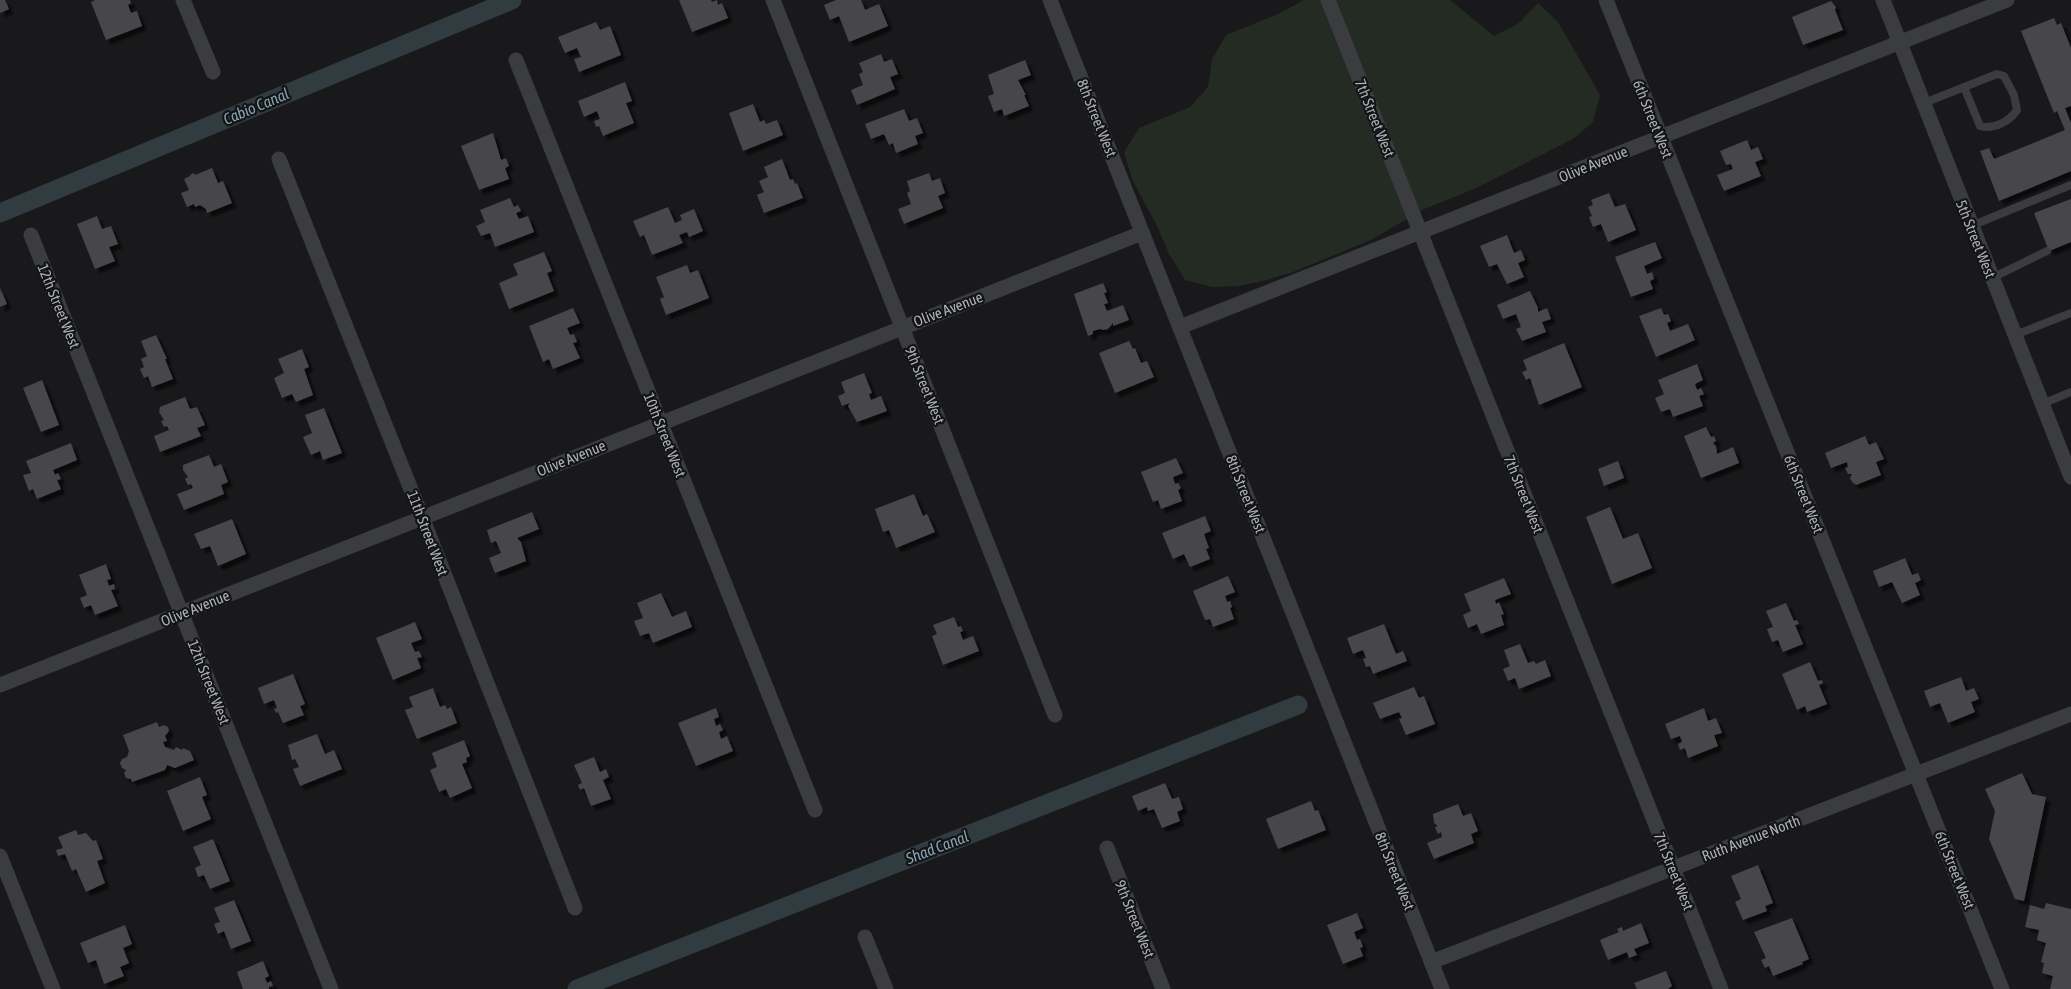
<svg xmlns="http://www.w3.org/2000/svg" width="2071" height="989" font-family="'Asap Condensed',sans-serif">
<style>
.green{fill:#232b23}
.lines{fill:none;stroke-linecap:round;stroke-linejoin:round}
.canal{stroke:#313c40;stroke-width:19}
.building{fill:#46474b;filter:url(#shadow)}
.service{stroke:#3a3c40;stroke-width:8}
.minor{stroke:#3a3c40;stroke-width:15}
.labels{text-anchor:middle;dominant-baseline:central;stroke-width:4.5;stroke-linejoin:round;paint-order:stroke}
.street-label{font-size:15px;fill:#acb2ba;stroke:#141416}
.water-label{font-size:16px;font-style:italic;fill:#85a4b2;stroke:#141416}
</style>
<defs>
<filter id="shadow"><feDropShadow dx="4.5" dy="4.5" stdDeviation="1" flood-color="#0009"/></filter>
</defs>
<rect width="100%" height="100%" fill="#19191b"/>
<path class="green" d="M1304,0H1450L1494,36L1519,23L1538,3L1558,22L1600,95L1593,122L1573,139L1474,189L1422,210L1371,240L1293,272L1267,280L1239,286L1212,287L1185,280L1169,254L1158,228L1132,179L1124,152L1139,128L1190,107L1208,87L1212,59L1226,35L1278,14Z"/>
<g class="lines">
<path class="canal" d="M0,213L512,0
M577,989L1298,705"/>
</g>
<path class="building" d="M0,0H5L9,9L0,13Z
M95,0H130L131,3L128,5L131,13L137,11L142,26L106,40L91,2Z
M679,0H711L712,2L717,0L718,5L722,3L728,18L692,32Z
M836,0H861L865,10L879,4L888,26L849,42L839,16L830,20L824,5Z
M1831,1L1836,7L1835,10L1843,30L1803,45L1792,17Z
M2054,18L2057,25L2061,23L2071,48V106L2065,108L2071,123V171L1999,201L1980,151L1989,148L1994,159L2065,130L2057,111L2054,113L2021,31Z
M596,22L600,30L610,26L621,55L579,72L574,59L581,57L577,48L565,53L558,37Z
M881,54L884,62L892,59L898,74L890,77L895,89L857,105L851,90L863,85L859,74L863,72L859,63Z
M1025,60L1031,75L1018,80L1026,95H1024L1029,106L1004,116L1002,109L994,112L988,96L994,94L988,75Z
M625,82L632,101L626,103L634,123L603,136L599,126L596,127L594,121L600,119L597,111L584,117L578,101Z
M753,104L760,122L764,120L766,124L777,120L783,135L743,151L729,113Z
M904,109L909,121L917,118L923,133L915,136L918,144L896,153L893,143L889,145L884,134L871,139L865,124Z
M493,133L501,160L506,158L509,166L505,168L509,179L479,190L461,146Z
M1747,140L1751,150L1758,147L1763,159L1755,162L1761,176L1724,191L1717,175L1733,169L1731,164L1726,165L1720,151Z
M782,159L790,180L793,179L795,184L797,183L803,198L764,213L757,195L764,192L759,181L768,177L764,167Z
M212,168L218,183L223,181L232,203L207,213L206,209L200,205L195,207L194,204L187,207L181,193L189,190L184,179L190,176V175L194,173L195,175Z
M929,173L932,181L940,178L945,193L938,196L943,208L904,224L898,209L911,204L907,193L910,191L907,181Z
M1609,193L1615,207L1625,204L1636,230L1608,242L1601,224L1593,227L1589,217L1592,216L1588,207L1593,205L1591,200Z
M510,198L514,207L518,205L521,211L516,213L519,219L528,216L534,232L495,247L490,233L481,236L476,226L485,222L480,210Z
M2071,199V242L2049,251L2034,213Z
M668,207L675,223L682,220L680,215L694,209L703,231L689,237L687,232L679,235L683,243L652,255L644,235L640,237L633,221Z
M97,216L102,229L111,226L118,244L109,247L115,261L95,269L77,224Z
M1507,235L1514,253L1521,250L1525,260L1518,263L1524,277L1507,284L1497,264L1489,267L1480,246Z
M1655,242L1662,258L1644,266L1647,274L1652,272L1654,279L1650,281L1653,289L1631,297L1615,257Z
M544,252L552,271L547,273L554,291L509,309L499,283L518,275L513,264Z
M687,265L690,273L698,270L709,298L666,315L660,299L664,297L656,277Z
M1103,283L1107,292L1104,293L1108,303L1104,304L1107,311L1123,305L1129,320L1113,326V323L1108,329L1103,330L1100,329L1093,331V334L1088,336L1074,294Z
M0,288L7,304L0,307Z
M1530,291L1538,308V312L1547,308L1551,319L1542,322L1546,332L1522,341L1516,329L1521,327L1516,314L1503,319L1497,305Z
M573,308L580,323L567,328L570,335L574,334L577,342L573,343L580,358L553,369L549,359L543,362L529,326Z
M1661,308L1664,315L1668,314L1671,321L1667,323L1670,331L1688,324L1695,340L1656,357L1639,316Z
M156,335L167,359H165L173,379L152,387L148,376L144,378L140,369L144,367L141,359L147,356L141,341Z
M1129,341L1133,349L1135,348L1141,363L1147,361L1154,377L1115,393L1099,353Z
M1564,343L1582,387L1539,405L1530,378L1526,380L1522,372L1527,370L1523,360Z
M302,349L309,367L304,369L313,395L296,402L292,394L282,398L274,378L284,373L278,359Z
M1697,364L1703,380L1695,384L1697,390L1701,388L1704,394L1699,396L1703,406L1673,417L1670,409L1661,412L1655,398L1664,394L1658,380Z
M864,373L872,393L869,394L871,400L881,396L887,411L857,422L848,406L850,403L842,406L838,396L845,393L841,382Z
M42,380L59,425L41,432L23,388Z
M185,397L190,409L197,407L205,425L197,428L201,436L160,452L154,436L169,430L167,426L164,427L161,421L164,420L159,412L160,407Z
M324,408L342,453L323,460L320,451L311,455L303,437L312,433L305,415Z
M1706,427L1711,437L1714,436L1716,441L1713,443L1716,446L1717,454L1733,447L1739,463L1701,478L1684,436Z
M1865,436L1869,445L1876,442L1884,459L1876,462L1881,475L1856,485L1852,482L1850,478L1852,474H1848L1845,468L1848,467L1847,462L1831,468L1825,453Z
M71,443L77,460L53,470L55,475L58,473L61,479L57,480L61,489L37,499L33,489L29,491L23,475L31,473L26,461Z
M209,455L214,467L221,464L228,482L221,485L224,494L184,510L177,494L193,488L191,484L188,485L185,479L188,477L183,470V465Z
M1176,458L1183,473L1173,477L1175,484L1178,483L1181,488L1178,490L1182,501L1161,509L1158,500L1153,502L1141,472Z
M1618,461L1624,478L1604,486L1598,469Z
M914,494L923,516L927,514L935,532L896,548L889,530L883,532L875,509Z
M1610,507L1623,539L1638,533L1652,568L1612,584L1586,517Z
M532,512L539,529L517,538L521,542L526,561L495,573L489,558L501,553L496,541L491,543L487,530Z
M1205,516L1211,531L1204,534L1209,548L1206,549L1210,559L1190,567L1184,554L1173,559L1162,533Z
M232,519L246,554L218,566L210,546L201,549L194,534Z
M1905,558L1912,575L1918,573L1921,580L1915,583L1920,595L1902,603L1892,582L1879,587L1873,571Z
M106,564L111,579L107,580L109,586L114,584L115,589L111,590L118,606L95,615L91,605L84,608L80,598L87,595L79,575Z
M1228,576L1235,592L1225,596L1227,602L1230,601L1232,607L1230,608L1234,619L1213,627L1210,619L1205,620L1193,591Z
M1504,578L1511,594L1495,600L1496,604L1499,602L1504,614L1501,615L1504,625L1481,634L1477,624L1468,628L1463,615L1471,611L1464,594Z
M661,593L672,617L686,611L692,627L653,643L649,633L640,636L634,621L643,618L637,603Z
M1786,603L1794,621L1797,620L1799,624L1795,625L1803,644L1783,652L1778,640L1772,642L1767,629L1773,627L1766,611Z
M954,617L958,627L961,626L963,631L960,632L963,640L973,636L979,651L943,665L932,636L937,634L933,625Z
M415,622L422,639L411,643L415,652L419,651L422,657L417,658L421,668L393,680L376,638Z
M1384,624L1396,654L1403,651L1407,661L1373,674L1370,666L1366,667L1363,659L1366,658L1363,650L1353,654L1347,638Z
M1520,644L1528,663L1534,661L1536,664L1545,660L1551,676L1519,689L1515,678L1508,681L1503,669L1510,666L1504,650Z
M1810,662L1818,681L1822,680L1823,683L1819,685L1827,704L1807,712L1805,706L1797,710L1782,674Z
M293,674L305,704L300,706L304,715L283,723L278,712L276,713L274,709L277,708L274,700L264,704L258,688Z
M1961,677L1966,691L1974,688L1979,699L1971,702L1975,712L1948,723L1940,703L1930,707L1924,691Z
M1414,687L1419,698L1424,696L1435,724L1406,735L1399,719L1402,718L1399,712L1380,719L1373,703Z
M433,688L440,707L445,705L447,709L451,707L457,723L417,739L405,710L413,707L409,697Z
M716,708L719,717L714,719L716,726L720,724L723,730L719,732L721,739L727,736L733,751L696,766L678,723Z
M1704,708L1708,721L1716,718L1722,733L1714,735L1718,746L1688,758L1685,748L1680,750L1678,744L1682,742L1680,736L1671,739L1665,724Z
M157,722L159,727L164,725L168,727L169,731L165,736L167,741L163,742L165,747L174,750L176,747L182,750L183,748L190,751L194,760L175,768L167,765L165,770L132,782L131,779L126,778L124,773L126,770L122,768L120,763L122,759L127,757L129,751L123,735Z
M317,734L325,754L334,750L342,769L300,786L293,769L299,767L295,759L292,760L288,745Z
M464,740L470,756L466,758L467,762L462,764L472,788L450,798L446,789L439,792L430,770L437,767L432,753Z
M594,757L600,772L606,769L609,777L603,780L611,799L591,806L584,788L580,790L578,785L582,783L574,765Z
M2022,773L2032,794L2046,797L2024,901L2015,899L1989,839L1995,811L1985,789Z
M200,777L207,795L202,797L211,819L183,831L167,791Z
M1165,783L1172,799L1179,797L1183,809L1177,812L1180,821L1162,828L1154,809L1148,811L1147,807L1138,811L1132,796Z
M1311,801L1315,811L1318,810L1326,830L1278,849L1266,819Z
M1458,804L1463,816L1471,813L1478,831L1471,834L1474,843L1434,859L1427,843L1442,837L1441,832L1438,834L1435,827L1438,826L1434,823L1433,814Z
M76,830L78,835L86,833L93,841L96,840L103,859L97,861L105,883L86,892L76,869L72,871L65,854L58,856L56,850L63,848L58,837Z
M213,839L230,881L210,889L204,875L198,877L195,868L201,865L193,847Z
M1758,865L1773,903L1765,906L1767,911L1743,920L1735,902L1741,899L1731,876Z
M234,900L251,941L231,949L224,931L218,934L214,924L220,922L214,908Z
M2046,903L2071,909V989H2050L2053,976L2042,973L2044,963L2041,962L2046,943L2037,940L2039,930L2025,927L2030,905L2044,909Z
M1357,913L1363,928L1354,932L1357,940L1360,939L1363,947L1360,948L1363,956L1343,964L1327,925Z
M1792,918L1809,959L1802,962L1803,964L1773,976L1769,966L1765,968L1761,960L1766,958L1754,932Z
M1641,923L1649,943L1634,949L1637,955L1629,958L1627,952L1608,960L1600,940L1619,932L1617,929L1622,927L1623,931Z
M125,925L132,944L123,948L129,963L120,967L124,976L104,984L96,960L88,963L80,943Z
M263,961L269,976L265,978L267,983L271,981L273,986L269,987V989H243L237,972Z
M1666,971L1672,986L1668,989H1637L1634,983Z"/>
<g class="lines">
<path class="service" d="M1924,103L1997,74L2004,76L2014,95L2017,110C2010,121 1994,130 1980,126L1964,87
M1971,226L2071,185
M1992,278L2047,251
M2015,335L2071,313
M2042,404L2071,392"/>
<path class="minor" d="M183,0L213,72
M773,0L1055,715
M1050,0L1442,989
M1328,0L1721,989
M1606,0L2002,989
M1883,0L2071,477
M516,60L815,810
M279,159L422,517L575,908
M31,235L331,989
M1180,327L2007,0
M0,685L1142,233
M1107,848L1163,989
M0,856L53,989
M865,937L886,989
M1431,962L2071,714"/>
</g>
<g class="labels">
<g class="street-label">
<text transform="translate(1097 118) rotate(68)">8th Street West</text>
<text transform="translate(1375 118) rotate(68)">7th Street West</text>
<text transform="translate(1653 119) rotate(68)">6th Street West</text>
<text transform="translate(1593 164) rotate(-22)">Olive Avenue</text>
<text transform="translate(1976 239) rotate(68)">5th Street West</text>
<text transform="translate(59 306) rotate(68)">12th Street West</text>
<text transform="translate(948 309) rotate(-21)">Olive Avenue</text>
<text transform="translate(925 385) rotate(68)">9th Street West</text>
<text transform="translate(665 435) rotate(68)">10th Street West</text>
<text transform="translate(571 458) rotate(-22)">Olive Avenue</text>
<text transform="translate(1246 494) rotate(68)">8th Street West</text>
<text transform="translate(1524 494) rotate(68)">7th Street West</text>
<text transform="translate(1804 494) rotate(68)">6th Street West</text>
<text transform="translate(428 533) rotate(69)">11th Street West</text>
<text transform="translate(195 608) rotate(-22)">Olive Avenue</text>
<text transform="translate(209 682) rotate(68)">12th Street West</text>
<text transform="translate(1751 838) rotate(-21)">Ruth Avenue North</text>
<text transform="translate(1955 870) rotate(68)">6th Street West</text>
<text transform="translate(1395 871) rotate(68)">8th Street West</text>
<text transform="translate(1674 871) rotate(68)">7th Street West</text>
<text transform="translate(1135 919) rotate(68)">9th Street West</text>
</g>
<g class="water-label">
<text transform="translate(256 106) rotate(-23)">Cabio Canal</text>
<text transform="translate(937 847) rotate(-21)">Shad Canal</text>
</g>
</g>
</svg>
